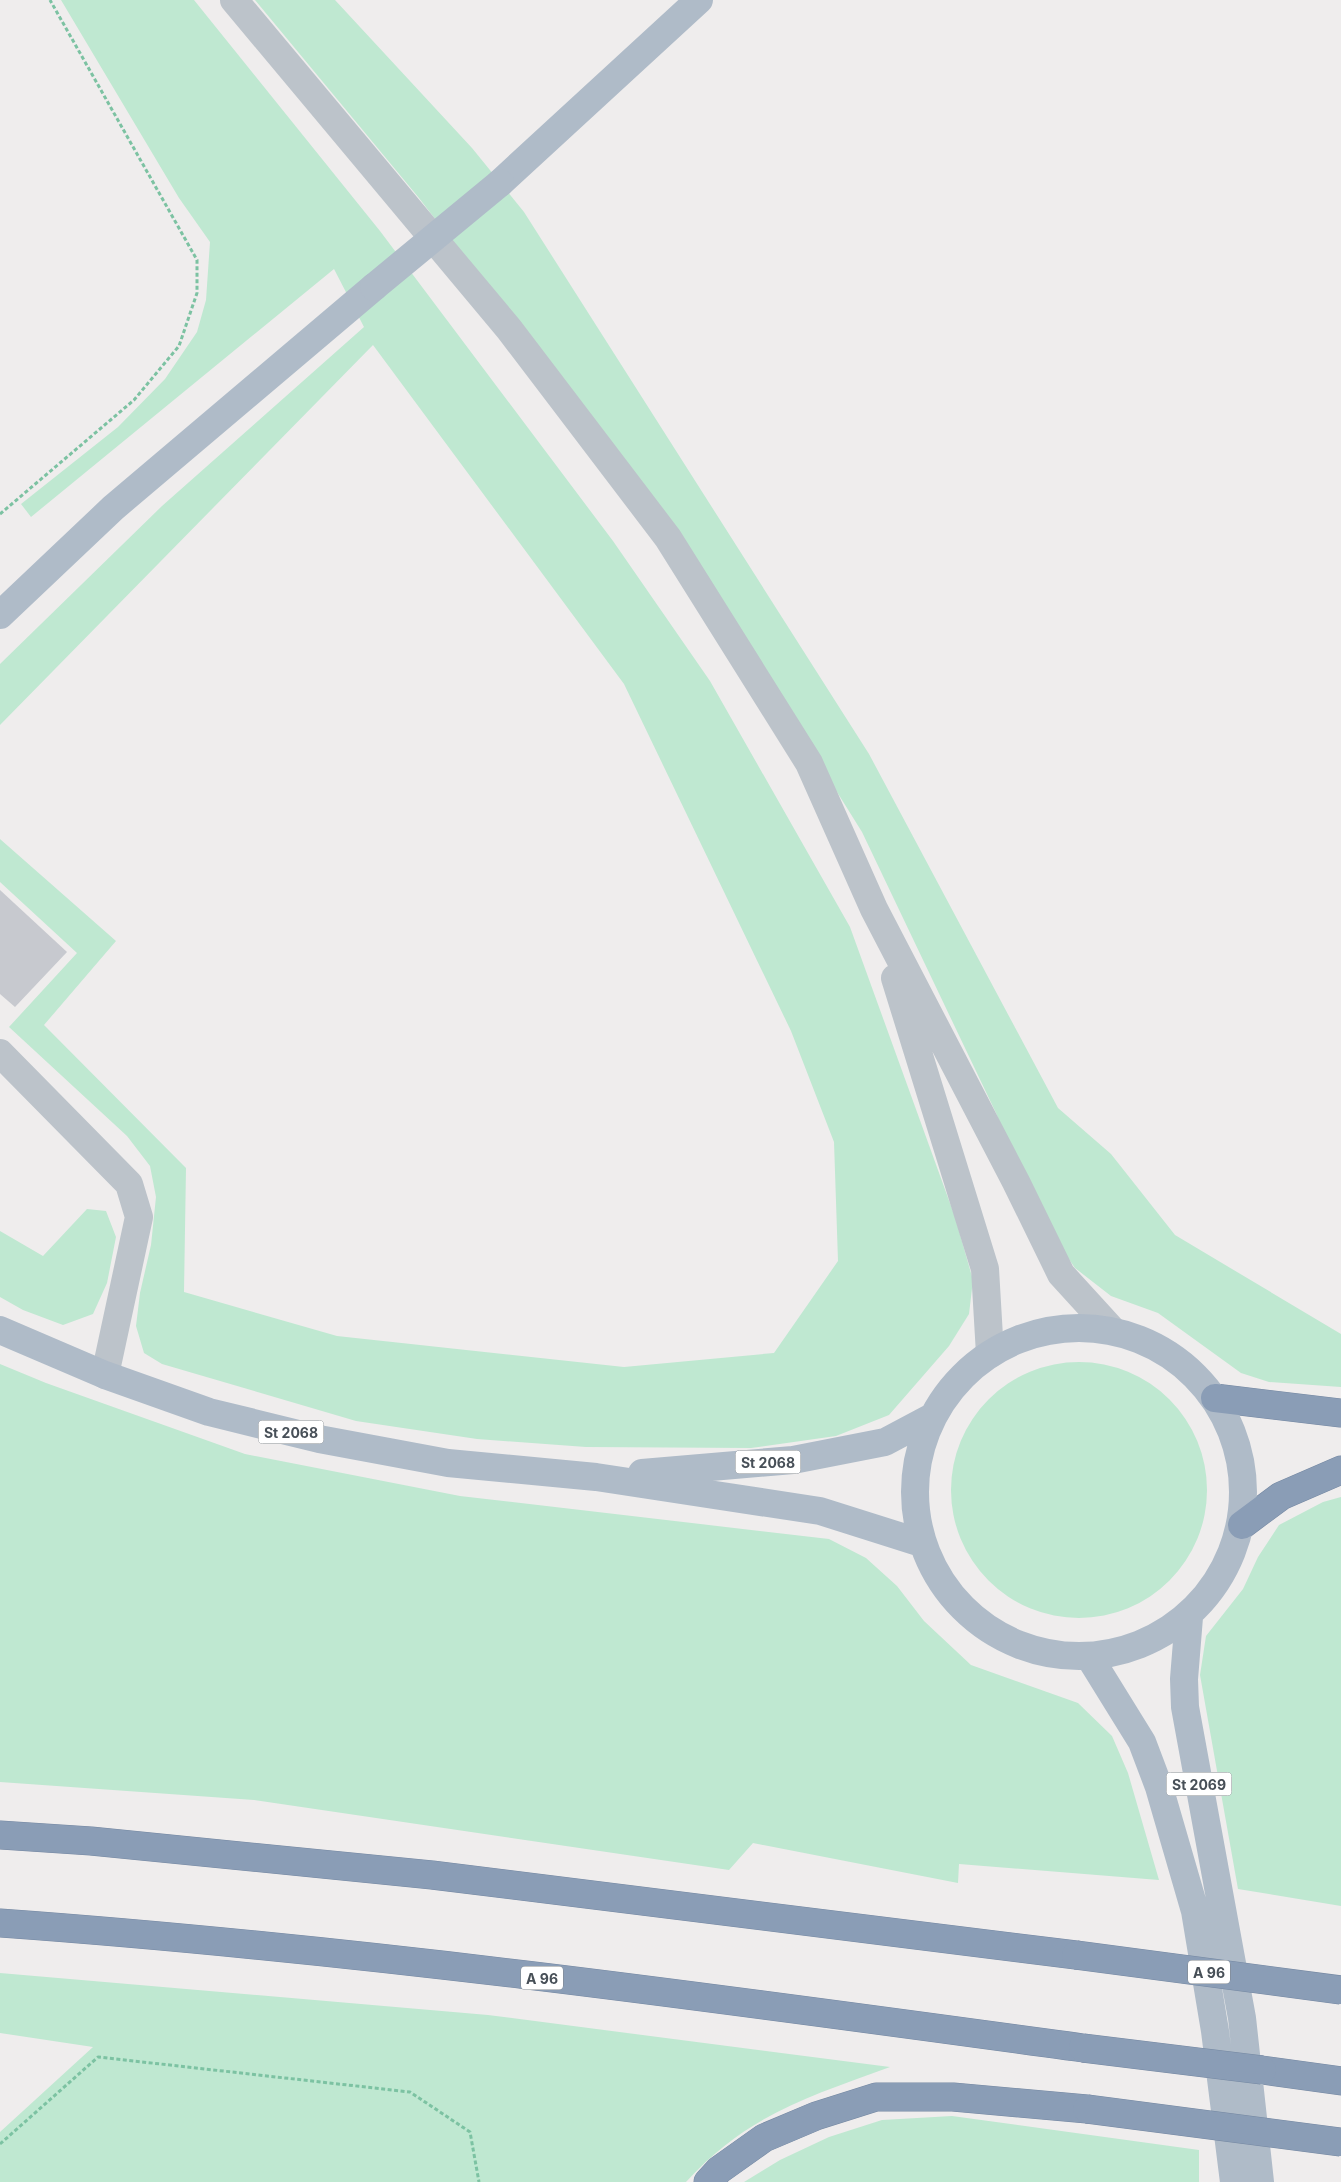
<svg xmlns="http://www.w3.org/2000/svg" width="1341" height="2182" font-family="Inter,sans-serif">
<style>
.green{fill:#bfe8d1}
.building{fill:#c7c9cf}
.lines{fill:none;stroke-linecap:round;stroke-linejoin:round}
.highway-casing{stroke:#7588a2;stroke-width:29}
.path{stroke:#7cc2a2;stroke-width:3;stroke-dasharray:4 2.5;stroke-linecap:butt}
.minor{stroke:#bcc3ca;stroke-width:28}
.major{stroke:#afbbc8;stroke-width:28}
.highway{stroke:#8a9db6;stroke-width:28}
.highway-bridge-casing{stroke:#7588a2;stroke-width:29;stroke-linecap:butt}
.major-bridge{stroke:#afbbc8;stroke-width:28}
.highway-bridge{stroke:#8a9db6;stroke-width:28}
.labels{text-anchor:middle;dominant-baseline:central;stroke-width:4;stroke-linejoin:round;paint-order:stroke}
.shield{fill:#fff;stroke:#7e8489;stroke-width:1}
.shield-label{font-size:14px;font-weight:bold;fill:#474f57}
</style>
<rect width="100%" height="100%" fill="#efeded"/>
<path class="green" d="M61,0H194L380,231L613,541L710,681L850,927L955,1217L973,1280L969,1314L949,1346L889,1415L836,1436L751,1448L586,1447L477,1439L356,1421L162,1364L144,1353L136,1326L140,1293L151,1245L156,1197L150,1166L127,1136L9,1027L77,953L0,882V839L116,941L44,1025L186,1168L184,1292L337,1336L624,1367L774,1353L838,1261L834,1142L791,1031L624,684L373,345L0,725V664L162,506L364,327L334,269L31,517L21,504L118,427L165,379L197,332L206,300L210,242L179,198Z
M255,0H335L472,148L524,212L869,754L1058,1108L1111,1154L1175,1235L1341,1334V1387L1269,1382L1241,1373L1158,1313L1111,1296L1075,1268L1035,1210L996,1113L862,832L671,526L419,198Z
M87,1209L106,1211L116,1237L107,1283L93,1314L63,1325L23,1310L0,1297V1231L43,1256Z
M951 1490a128 128 0 1 1 256 0a128 128 0 1 1-256 0Z
M0,1364L46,1383L245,1454L460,1496L829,1539L866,1558L897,1586L924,1621L971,1665L1078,1703L1112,1736L1128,1773L1159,1880L959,1864L958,1883L753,1843L729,1870L254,1800L0,1782Z
M1341,1497V1906L1238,1889L1200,1675L1206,1636L1243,1589L1258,1557L1279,1525L1323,1502Z
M0,1973L488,2015L890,2067C808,2097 747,2115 686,2182H0V2132L93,2047L0,2033Z
M952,2116L1199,2150V2182H744L780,2160L829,2137L882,2120Z"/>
<path class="building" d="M0,890L67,952L15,1007L0,994Z"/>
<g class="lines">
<g class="highway-casing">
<path id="highway" d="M1215,1398L1341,1413
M1242,1525L1281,1496L1341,1470
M0,1835L91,1841L432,1875L1076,1955
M0,1923C362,1949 723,1999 1083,2048
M1262,2070L1341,2081
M708,2182L719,2170L764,2138L816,2116L876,2097H953L1087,2109"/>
</g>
<path class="path" d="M0,514L134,400L179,346L197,293V260L50,0
M0,2144L98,2057L410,2092L470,2132L479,2182"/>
<path class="minor" d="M234,0L509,329L668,538L809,763L874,909L1016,1182L1061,1274L1113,1331
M895,978L985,1269L990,1354
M0,1053L129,1184L139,1217L105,1375"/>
<path class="major" d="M500,183L699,0
M0,615L113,508L374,287
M915 1492a164 164 0 1 1 328 0a164 164 0 1 1-328 0Z
M0,1330L105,1375L209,1412L319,1439L448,1463L596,1477L820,1511L921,1543
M642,1473L793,1460L885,1442L932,1417
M1189,1617L1184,1679L1185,1707L1242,2018L1260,2182
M1090,1658L1142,1742L1159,1787L1195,1911L1215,2031L1234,2182"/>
<use href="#highway" class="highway"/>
<g class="highway-bridge-casing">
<path id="highway-bridge" d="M1076,1955L1341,1990
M1083,2048L1262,2070
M1087,2109L1341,2142"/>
</g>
<path class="major-bridge" d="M374,287L500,183"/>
<use href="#highway-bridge" class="highway-bridge"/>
</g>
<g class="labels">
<g class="shield">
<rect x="258.5" y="1420.5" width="65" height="23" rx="4"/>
<rect x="735.5" y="1450.5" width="65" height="23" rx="4"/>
<rect x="1166.5" y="1772.5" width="65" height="23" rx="4"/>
<rect x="1188" y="1960.5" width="42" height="23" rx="4"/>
<rect x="521" y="1966.5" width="42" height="23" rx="4"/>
</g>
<g class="shield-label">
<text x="291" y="1432">St 2068</text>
<text x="768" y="1462">St 2068</text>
<text x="1199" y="1784">St 2069</text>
<text x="1209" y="1972">A 96</text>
<text x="542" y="1978">A 96</text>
</g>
</g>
</svg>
